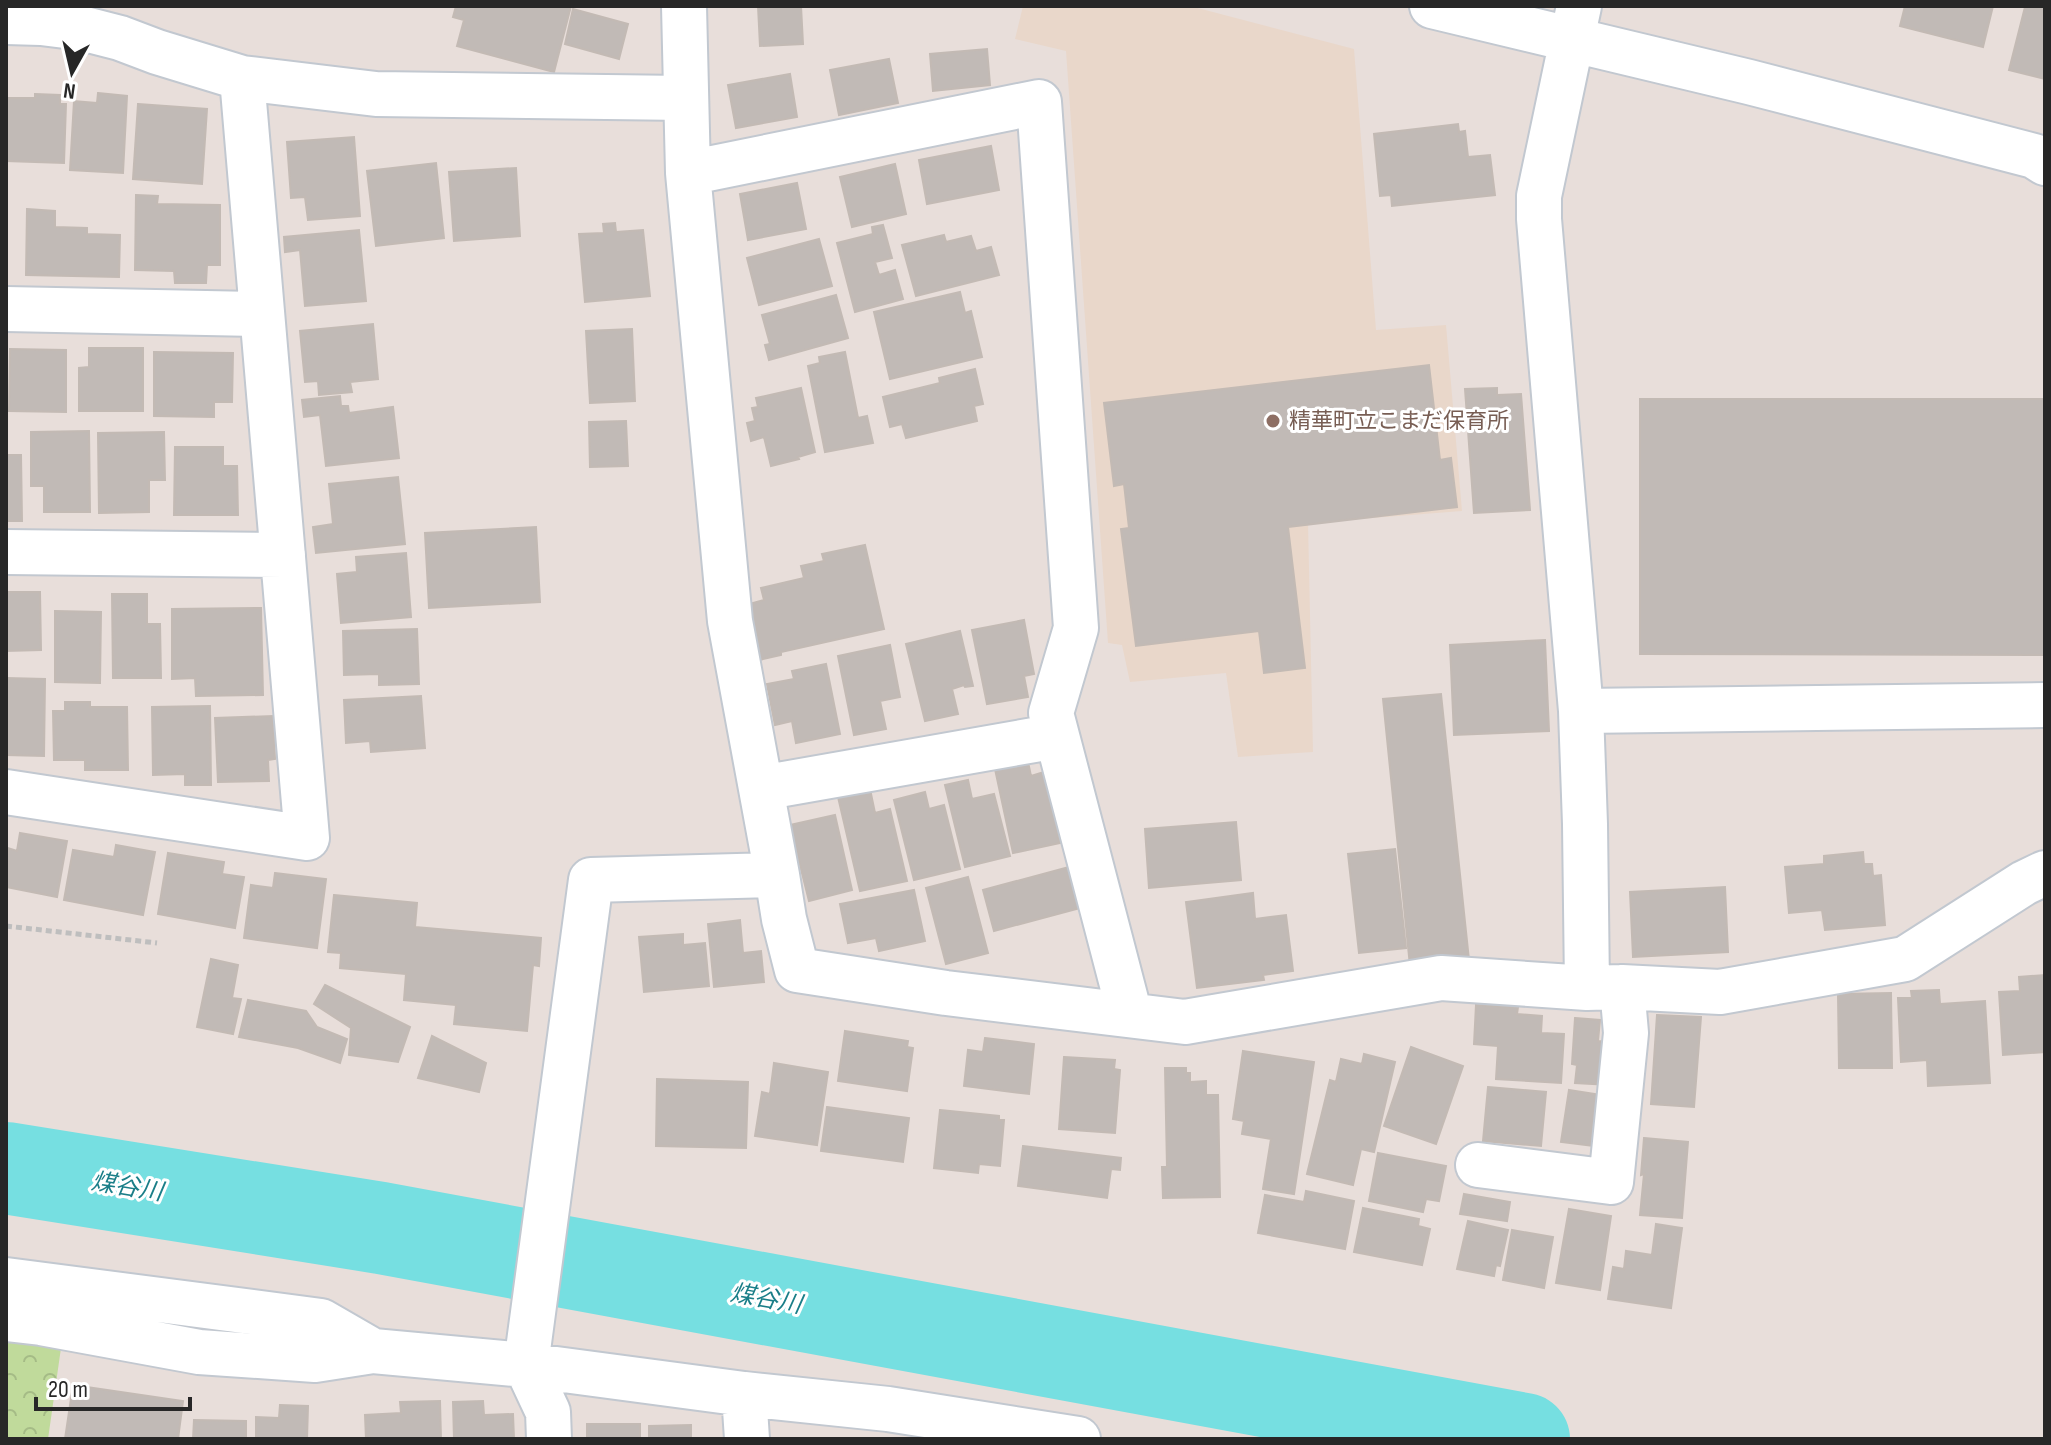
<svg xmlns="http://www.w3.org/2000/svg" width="2051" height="1445" font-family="'Sofia Sans Condensed','Noto Sans JP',sans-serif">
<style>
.education{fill:#e9d7ca}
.park{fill:url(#park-crowns)}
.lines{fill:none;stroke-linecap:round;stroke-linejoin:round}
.river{stroke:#76dfe1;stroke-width:92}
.building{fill:#c1bab6;stroke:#c3bab4;stroke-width:2}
.minor-casing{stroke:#c2c8d0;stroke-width:48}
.path{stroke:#bebebe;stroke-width:5;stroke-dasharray:6 4;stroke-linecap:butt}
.minor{stroke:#fff;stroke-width:44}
.education-dot{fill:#8d6e63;stroke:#fff;stroke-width:3}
.labels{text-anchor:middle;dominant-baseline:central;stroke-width:6;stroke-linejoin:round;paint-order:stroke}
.education-label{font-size:22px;fill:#785e54;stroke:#fff;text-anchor:start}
.water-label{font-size:24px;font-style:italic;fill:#1a7e88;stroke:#fff}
</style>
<defs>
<pattern id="park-crowns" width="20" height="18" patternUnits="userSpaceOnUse" patternTransform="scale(2)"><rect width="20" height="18" fill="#c0da9b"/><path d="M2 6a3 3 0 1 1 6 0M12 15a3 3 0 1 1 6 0" fill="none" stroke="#a5bb86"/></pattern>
</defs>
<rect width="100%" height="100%" fill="#e8deda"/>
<path class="education" d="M1023,6H1190L1354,49L1376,330L1446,325L1462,511L1308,523L1313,752L1238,757L1226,673L1130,682L1122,645L1108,643L1066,51L1015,39Z"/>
<path class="park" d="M6,1341L61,1348L48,1439H6Z"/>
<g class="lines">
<path class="river" d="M6,1168L381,1228L1524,1439"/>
</g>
<path class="building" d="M456,6H571L554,72L457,46L464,20L453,17Z
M758,6H801L803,44L760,46Z
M1905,6H1993L1983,47L1900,26Z
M2021,6H2045V79L2009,70L2025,7Z
M573,9L628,24L619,59L565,44Z
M987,49L990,85L933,91L930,54Z
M889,59L898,103L839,115L830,70Z
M790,74L797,117L736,128L728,85Z
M98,93L127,96L123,173L70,170L74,101L97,103Z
M35,94L60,95V104H66L64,163L6,161V98H35Z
M138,104L207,109L202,184L133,179Z
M1458,124L1459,132L1465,131L1468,157L1490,155L1495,195L1392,206L1391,195L1380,196L1374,134Z
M354,137L360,216L308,220L305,197L291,198L287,142Z
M991,146L999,190L927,204L919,160Z
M436,163L444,238L376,246L367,171Z
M895,164L906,214L852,227L840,177Z
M516,168L520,236L454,241L449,172Z
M797,183L806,229L748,240L740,194Z
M136,195L158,196L157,204L220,205V265H207L206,283H175L174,271L135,270Z
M27,209L55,211V227L87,228V234L120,235L119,277L26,275Z
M615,223L616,232L643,230L650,296L585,302L579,234L604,233L603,224Z
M883,225L892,258L875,262L879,275L895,270L903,299L855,312L837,243L873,234L872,227Z
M359,230L366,301L305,306L300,250L285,252L284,237Z
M944,235L946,242L971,236L976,251L991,247L999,275L916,296L902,245Z
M819,239L832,286L759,305L747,258Z
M960,292L965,313L971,311L982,357L890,379L874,312Z
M836,295L848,338L769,360L765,345L770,344L762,315Z
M373,324L378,379L350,382L352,392L319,395L318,381L305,382L300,331Z
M632,329L635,401L590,403L586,331Z
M89,348H143V411H79V368L89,367Z
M10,349L66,350V412L9,411Z
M154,352L233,353L232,402H214V417L154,416Z
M845,352L858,418L867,416L873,443L825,452L808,366L820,363L819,357Z
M1429,365L1440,460L1451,458L1457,507L1288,527L1305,668L1264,673L1259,631L1136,646L1121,529L1129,528L1124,484L1114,486L1104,403Z
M975,369L983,404L974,406L977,421L906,438L902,424L890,427L883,397L940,383L939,378Z
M801,388L815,452L798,457L799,459L771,466L764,437L751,441L747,423L755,421L752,408L758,407L756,398Z
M1497,388V395L1521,394L1530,510L1474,513L1465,389Z
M340,396L341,406H348L349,413L393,407L399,458L326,466L320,415L304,417L302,400Z
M1640,399H2045V655L1640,654Z
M626,421L628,466L590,467L589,422Z
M89,431L90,512H44V486H31V432Z
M164,432L165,480H149V512L99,513L98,433Z
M175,447H223V466H237L238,515H174Z
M6,455H21L22,521H6Z
M398,477L405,544L316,553L313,527L333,524L329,484Z
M536,527L540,602L429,608L425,533Z
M865,545L884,629L781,652V655L759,660L746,605L764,600L761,588L804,578L801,566L824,561L822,554Z
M406,553L411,617L341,623L337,574L357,572L356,557Z
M6,592H40L41,650L6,651Z
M112,594H147V624H160L161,678H113Z
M261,608L263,695L196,696L195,678L172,679V609Z
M55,611L101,612L100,683L55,682Z
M1024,620L1034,674L1024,676L1028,697L987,704L972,630Z
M417,629L419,684L379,685V674L344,675L343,631Z
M960,631L973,686L965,687L964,685L952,689L958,714L925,721L906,644Z
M1545,640L1549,731L1454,735L1450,645Z
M890,645L900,697L880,701L886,729L854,735L838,656Z
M826,664L840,734L796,743L792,721L775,725L767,684L794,679L792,671Z
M6,678L45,679L44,756L6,755Z
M1441,694L1469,960L1410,966L1383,699Z
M421,696L425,748L371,752L370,741L346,743L344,700Z
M65,702H90V707H127L128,770H85V760H54L53,711H65Z
M210,706L211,785H185V774L153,775L152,707Z
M273,716L275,759L268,760L269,781L218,782L215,718Z
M1028,762L1031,776L1044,772L1060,843L1013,853L995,769Z
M968,780L972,799L994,794L1010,856L965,867L945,785Z
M870,789L875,813L890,809L907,881L860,891L838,797Z
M925,792L929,809L944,805L960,869L914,880L894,800Z
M835,815L852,890L809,901L790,825Z
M1236,822L1241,880L1149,888L1145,829Z
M20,833L67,841L57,897L6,887L8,848L17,851Z
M116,845L155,852L143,915L64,900L73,850L114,857Z
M1395,849L1406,948L1359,953L1348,854Z
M1863,852L1864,864H1872L1873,876L1881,875L1885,925L1825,930L1822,910L1789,913L1785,867L1824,864V856Z
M168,853L224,862L222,874L244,877L235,928L158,914Z
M1069,867L1080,908L994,931L983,890Z
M275,873L326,879L317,948L244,938L251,885L273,888Z
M968,877L988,953L946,964L926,888Z
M1725,887L1728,952L1633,957L1630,892Z
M914,890L925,941L879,951L876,938L848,943L840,904Z
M1253,893L1255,919L1286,915L1293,971L1263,975L1264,980L1197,988L1186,902Z
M334,895L417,903L415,927L541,938L539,966L533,965L527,1031L454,1024L456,1005L404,1000L406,974L340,968L341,953L328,952Z
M740,920L743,953L761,951L764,982L714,987L708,924Z
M683,934V945L705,943L709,986L644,992L639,937Z
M211,959L238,965L232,998L241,999L233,1034L197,1027Z
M2045,975V1052L2003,1055L1999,992L2020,991L2019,977Z
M325,985L410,1027L398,1062L349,1055L351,1028L314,1004Z
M1939,990L1940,1004L1985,1001L1990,1083L1928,1086L1927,1060L1901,1062L1898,998H1912L1911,991Z
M1891,993L1892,1068H1839L1838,994Z
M248,1000L306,1011L317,1027L347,1039L340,1063L298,1048L239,1037Z
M1476,1005L1518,1007L1517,1014L1542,1016L1541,1033L1564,1034L1561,1083L1496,1079L1498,1046L1474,1044Z
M1657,1015L1701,1017L1694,1107L1651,1104Z
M1575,1018L1600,1020L1598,1041L1608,1042L1610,1085L1575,1083L1577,1065L1572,1064Z
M845,1031L908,1041L907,1047L913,1048L907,1091L838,1081Z
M432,1036L486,1063L479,1092L418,1078Z
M985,1038L1034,1044L1029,1094L964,1086L968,1050L983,1052Z
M1411,1047L1463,1066L1436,1144L1384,1126Z
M1243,1051L1314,1062L1294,1194L1263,1189L1271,1139L1242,1134L1244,1121L1233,1119Z
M1364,1054L1395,1062L1374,1152L1361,1149L1353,1185L1307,1174L1330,1080L1336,1082L1341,1059L1362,1064Z
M1064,1057L1115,1060L1114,1069L1120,1070L1115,1133L1059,1129Z
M774,1063L828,1072L817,1145L755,1136L762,1092L770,1094Z
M1165,1068H1186V1073H1190V1082L1206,1081V1095H1218L1220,1197L1163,1198L1162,1167H1167Z
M657,1079L748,1082L746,1148L656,1146Z
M1488,1087L1546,1092L1541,1146L1483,1141Z
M1569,1090L1608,1096L1601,1147L1561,1142Z
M827,1107L909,1118L903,1162L821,1151Z
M940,1110L999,1116V1120H1004L1000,1166L979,1164L978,1173L934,1168Z
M1644,1138L1688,1142L1682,1218L1640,1215L1644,1174L1641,1175Z
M1023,1146L1121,1158L1120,1170L1111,1169L1107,1198L1018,1186Z
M1378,1153L1446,1166L1439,1201L1426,1199L1423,1212L1369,1201Z
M1306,1191L1354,1201L1345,1249L1258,1233L1265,1195L1304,1202Z
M1464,1194L1510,1202L1507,1221L1460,1214Z
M1363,1208L1419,1219L1418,1226L1430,1229L1422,1265L1354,1252Z
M1569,1209L1611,1216L1600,1290L1556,1283Z
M1468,1221L1508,1230L1500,1266L1496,1265L1494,1276L1457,1269Z
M1656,1224L1682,1228L1671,1308L1608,1299L1613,1267L1624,1269L1626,1251L1652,1255Z
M1512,1230L1553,1237L1544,1288L1503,1280Z
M73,1385L183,1401L178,1439H65Z
M440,1401L441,1439H366L365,1415L401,1413L400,1402Z
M483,1401L484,1415L513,1414L514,1439H454L453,1402Z
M280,1405L308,1406L307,1439H256V1417L279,1418Z
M194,1420L246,1421V1439H193Z
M587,1424H640V1439H587Z
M691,1425V1439H649V1426Z"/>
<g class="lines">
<g class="minor-casing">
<path id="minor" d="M684,6L688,173L730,621L777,875
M1432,6L1749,82L2034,156L2045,163
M1579,6L1539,196V219L1581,711L1585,824L1587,988
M6,22L41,23L81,28L120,38L157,52L242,78L376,94L685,98
M688,173L1039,102L1076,628L1051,713L1130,1015
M6,309L262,314
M6,552L283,555
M1581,711L2045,705
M761,788L1057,736
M6,792L307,838L242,78
M1478,1165L1611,1182L1626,1033L1622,987
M6,1280L321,1321L373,1351
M6,1319L41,1323L199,1352L315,1360L373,1351L526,1365L744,1394L888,1409L1078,1439
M744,1394L747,1439
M549,1439L548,1412L526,1365L591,880L777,875L784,919L797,970L946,993L1185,1022L1441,978L1587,988L1622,987L1720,992L1905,959L2024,883L2045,873"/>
</g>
<path class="path" d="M6,926L157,943"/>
<use href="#minor" class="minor"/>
</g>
<circle class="education-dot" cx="1273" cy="421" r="8"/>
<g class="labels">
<g class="education-label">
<text x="1289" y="421">精華町立こまだ保育所</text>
</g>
<g class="water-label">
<text transform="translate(127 1187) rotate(9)">煤谷川</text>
<text transform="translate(766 1299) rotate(10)">煤谷川</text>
</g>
</g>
<rect width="2051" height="1445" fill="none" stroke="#272727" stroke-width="16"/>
<g transform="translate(72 72) rotate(188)" stroke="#ffffff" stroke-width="6" paint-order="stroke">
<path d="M0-6L14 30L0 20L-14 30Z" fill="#272727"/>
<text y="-12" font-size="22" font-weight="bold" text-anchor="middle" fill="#272727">N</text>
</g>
<path d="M36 1397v12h154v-12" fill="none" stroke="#272727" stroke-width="4"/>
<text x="48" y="1397" font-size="24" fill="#272727" stroke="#ffffff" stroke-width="6" paint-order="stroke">20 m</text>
</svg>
